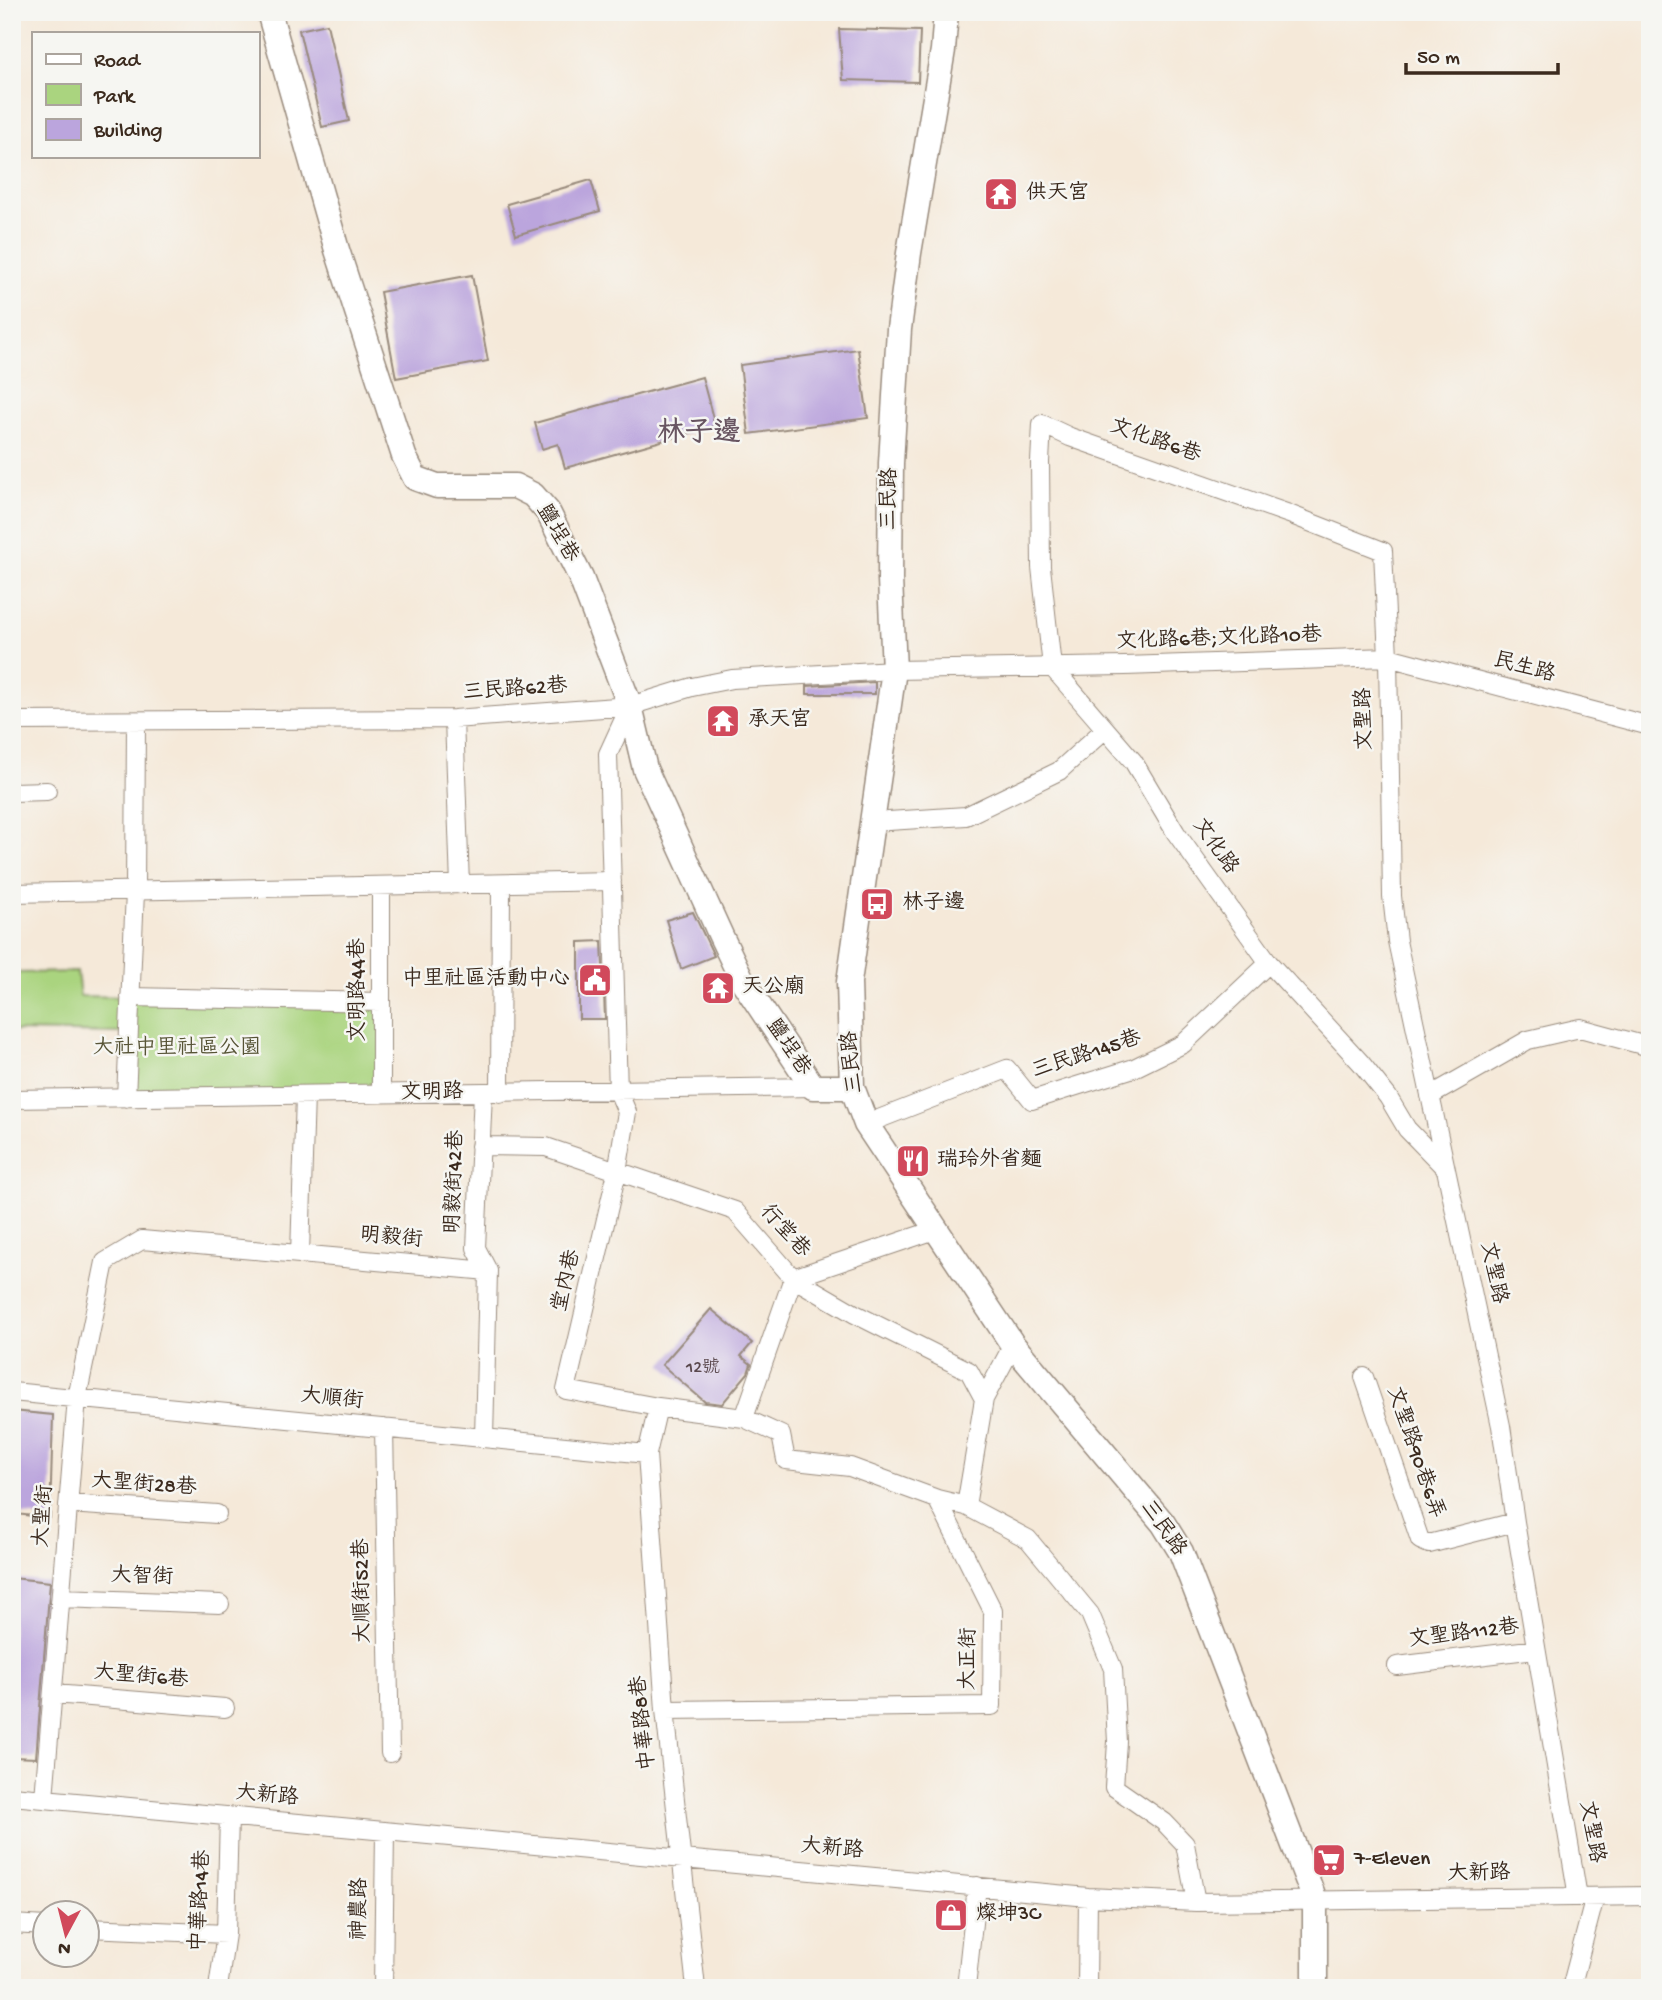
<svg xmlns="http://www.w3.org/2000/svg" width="1662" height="2000" font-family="'Gochi Hand','LXGW WenKai TC',sans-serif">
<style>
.green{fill:#aad47f;stroke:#727f4e;stroke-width:2}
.building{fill:#bba5dd}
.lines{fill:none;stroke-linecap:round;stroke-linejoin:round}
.street-casing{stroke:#988a7c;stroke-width:20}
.secondary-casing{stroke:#988a7c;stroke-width:27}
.street{stroke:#fff;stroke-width:18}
.secondary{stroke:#fff;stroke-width:24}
.labels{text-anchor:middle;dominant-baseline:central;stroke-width:5;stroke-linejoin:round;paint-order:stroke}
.number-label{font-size:18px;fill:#5b494e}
.poi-label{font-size:21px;fill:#3b2a1e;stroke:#f6f6f2;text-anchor:start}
.street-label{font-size:21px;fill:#3b2a1e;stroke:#f6f6f2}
.park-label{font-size:21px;fill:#575436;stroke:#f6f6f2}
.district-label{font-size:28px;font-weight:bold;fill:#685561;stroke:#f6f6f2}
</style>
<rect width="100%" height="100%" fill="#f6f6f2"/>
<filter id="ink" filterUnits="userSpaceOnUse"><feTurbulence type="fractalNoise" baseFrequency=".0143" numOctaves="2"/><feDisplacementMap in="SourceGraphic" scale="14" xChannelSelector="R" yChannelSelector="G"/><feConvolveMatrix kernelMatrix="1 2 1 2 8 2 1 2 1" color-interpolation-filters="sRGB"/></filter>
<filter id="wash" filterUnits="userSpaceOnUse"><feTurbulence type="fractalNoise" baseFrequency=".00686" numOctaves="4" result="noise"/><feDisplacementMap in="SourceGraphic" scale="28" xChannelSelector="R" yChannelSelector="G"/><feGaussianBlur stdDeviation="1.57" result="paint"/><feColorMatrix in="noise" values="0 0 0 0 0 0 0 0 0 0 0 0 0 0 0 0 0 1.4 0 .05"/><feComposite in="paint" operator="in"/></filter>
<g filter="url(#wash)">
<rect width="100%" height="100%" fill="#f5e9d9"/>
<path class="green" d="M77,972L80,996L381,1002V1094L126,1098L129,1033L12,1031V973Z"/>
<g id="blocks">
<path class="building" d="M327,24L349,121L322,127L299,30Z
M839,29L920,31L918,82L843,80Z
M591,180L600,211L516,235L507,204Z
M472,275L488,361L396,378L380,292Z
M858,349L868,418L749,434L740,365Z
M702,377L715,426L565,468L558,444L542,449L535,423Z
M875,682V694H807V686Z
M693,912L714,956L681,969L666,920Z
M602,941L605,1019H579V942Z
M711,1309L752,1343L741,1356L751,1364L748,1373L722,1404L705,1402L662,1365Z
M12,1411L53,1415L50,1518L16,1514V1469L12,1468Z
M12,1578L50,1582L36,1758L12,1757Z"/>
</g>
</g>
<g filter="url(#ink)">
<use href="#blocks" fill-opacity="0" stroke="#988a7c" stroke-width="2"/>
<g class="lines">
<g class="street-casing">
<path id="street" d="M1052,667L1041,567L1040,462L1042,424L1070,437L1289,514L1383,551L1388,657L1392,896L1397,941L1501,1426L1515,1522L1578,1897
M1052,667L1133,761L1176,833L1269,963L1361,1063L1388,1097L1407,1129L1446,1169
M630,706L608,754L618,1091L627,1112L617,1172L566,1390L658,1407
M454,719L460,885
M12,721L454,719L630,706L692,687L732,679L894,670L1125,666L1388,657L1650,726
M12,792L47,791
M873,822L966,816L1059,771L1104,730
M381,886V1094
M12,893L612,881
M130,997L381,1002
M483,1093L476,1248L488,1271
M500,1093L501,885
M1430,1096L1528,1040L1580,1028L1650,1047
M126,1098L135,892L136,722
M12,1099L813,1087
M866,1124L1007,1069L1032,1100L1134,1068L1183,1044L1269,963
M480,1146L546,1147L735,1211L793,1278L855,1314L969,1371L984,1399
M300,1254L305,1095
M1364,1377L1420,1540L1429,1544L1515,1522
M12,1392L647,1454
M744,1418L793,1278L935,1230
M384,1428L390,1753
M69,1504L217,1514
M966,1506L1028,1539L1090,1614L1113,1669L1117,1742L1114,1787L1164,1822L1185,1844L1196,1902
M62,1598L220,1604
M1397,1666L1536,1649
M54,1694L225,1708
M665,1710L992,1706L993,1611L937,1499L966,1506L984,1399L1013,1345
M12,1796L1088,1897L1196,1902L1650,1896
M44,1798L77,1398L105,1262L142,1240L488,1271L484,1438
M12,1924L46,1926
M88,1928L226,1934
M218,1988L226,1934L229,1816
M383,1988L385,1831
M696,1988L665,1710L647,1454L658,1407L744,1418L781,1435L786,1460L850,1467L937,1499
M966,1988L977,1886
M1087,1988L1088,1897
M1571,1988L1595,1897"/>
</g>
<g class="secondary-casing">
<path id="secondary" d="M269,12L337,250L404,456L415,478L437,486H515L533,495L548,512L581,578L630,706L645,769L721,936L742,980L813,1087H852
M946,12L943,50L909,253L899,329L891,463L890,579L894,670L849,982L852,1087L866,1124L1013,1345L1163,1523L1181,1552L1315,1900V1988"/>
</g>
<use href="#street" class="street"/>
<use href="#secondary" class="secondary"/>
</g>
</g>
<defs>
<g id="temple-square" transform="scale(1.75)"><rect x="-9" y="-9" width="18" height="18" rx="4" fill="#d1495b" stroke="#f6f6f2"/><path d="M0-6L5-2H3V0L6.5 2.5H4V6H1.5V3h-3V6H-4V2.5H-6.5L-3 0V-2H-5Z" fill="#fff"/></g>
<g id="bus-square" transform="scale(1.75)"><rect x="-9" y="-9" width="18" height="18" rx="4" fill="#d1495b" stroke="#f6f6f2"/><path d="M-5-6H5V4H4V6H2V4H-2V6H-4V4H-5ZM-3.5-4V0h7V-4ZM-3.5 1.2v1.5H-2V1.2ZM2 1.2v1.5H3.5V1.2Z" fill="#fff"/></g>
<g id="civic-square" transform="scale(1.75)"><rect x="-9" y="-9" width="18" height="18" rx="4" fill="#d1495b" stroke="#f6f6f2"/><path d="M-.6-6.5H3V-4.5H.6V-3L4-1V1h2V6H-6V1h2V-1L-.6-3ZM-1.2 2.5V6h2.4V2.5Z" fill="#fff"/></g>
<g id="restaurant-square" transform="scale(1.75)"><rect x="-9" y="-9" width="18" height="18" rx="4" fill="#d1495b" stroke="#f6f6f2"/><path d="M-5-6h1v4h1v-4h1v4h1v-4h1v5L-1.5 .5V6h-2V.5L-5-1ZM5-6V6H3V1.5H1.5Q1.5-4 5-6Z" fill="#fff"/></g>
<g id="supermarket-square" transform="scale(1.75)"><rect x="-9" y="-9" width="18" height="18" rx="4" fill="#d1495b" stroke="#f6f6f2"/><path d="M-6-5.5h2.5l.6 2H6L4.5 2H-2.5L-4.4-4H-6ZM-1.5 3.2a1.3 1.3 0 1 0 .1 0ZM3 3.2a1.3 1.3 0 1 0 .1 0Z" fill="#fff"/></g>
<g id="shop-square" transform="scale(1.75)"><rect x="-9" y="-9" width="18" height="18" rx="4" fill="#d1495b" stroke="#f6f6f2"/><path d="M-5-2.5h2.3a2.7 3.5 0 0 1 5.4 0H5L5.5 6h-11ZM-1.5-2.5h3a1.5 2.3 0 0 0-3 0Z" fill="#fff"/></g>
</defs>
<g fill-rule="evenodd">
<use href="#temple-square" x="1001" y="194"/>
<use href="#temple-square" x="723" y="721"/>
<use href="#bus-square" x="877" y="904"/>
<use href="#civic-square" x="595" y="980"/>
<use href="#temple-square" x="718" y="988"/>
<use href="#restaurant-square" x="913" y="1161"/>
<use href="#supermarket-square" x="1329" y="1860"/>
<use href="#shop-square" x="951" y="1915"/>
</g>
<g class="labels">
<g class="number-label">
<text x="703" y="1368">12號</text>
</g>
<g class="poi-label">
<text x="1026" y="194">供天宮</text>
<text x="748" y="721">承天宮</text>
<text x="902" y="904">林子邊</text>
<text x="570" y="980" text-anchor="end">中里社區活動中心</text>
<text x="742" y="988">天公廟</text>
<text x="937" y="1161">瑞玲外省麵</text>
<text x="1354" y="1860">7-Eleven</text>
<text x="976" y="1915">燦坤3C</text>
</g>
<g class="street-label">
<text transform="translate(1155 442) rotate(19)">文化路6巷</text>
<text transform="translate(891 499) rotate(-89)">三民路</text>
<text transform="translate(556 534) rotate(60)">鹽埕巷</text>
<text transform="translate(1219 640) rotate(-2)">文化路6巷;文化路10巷</text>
<text transform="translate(1524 669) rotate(15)">民生路</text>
<text transform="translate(515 691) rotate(-4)">三民路62巷</text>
<text transform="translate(1366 719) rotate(-91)">文聖路</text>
<text transform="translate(1214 847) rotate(55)">文化路</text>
<text transform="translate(359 990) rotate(-90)">文明路44巷</text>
<text transform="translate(787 1048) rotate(56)">鹽埕巷</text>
<text transform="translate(1087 1056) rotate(-18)">三民路145巷</text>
<text transform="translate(854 1062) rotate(-96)">三民路</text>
<text transform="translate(432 1094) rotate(-1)">文明路</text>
<text transform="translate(456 1182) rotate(-88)">明毅街42巷</text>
<text transform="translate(784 1232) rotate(48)">行堂巷</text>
<text transform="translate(391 1239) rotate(5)">明毅街</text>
<text transform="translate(1492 1273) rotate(78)">文聖路</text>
<text transform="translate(568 1281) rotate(-77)">堂內巷</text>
<text transform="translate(332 1400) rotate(6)">大順街</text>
<text transform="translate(1414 1453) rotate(71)">文聖路90巷6弄</text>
<text transform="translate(144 1486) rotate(4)">大聖街28巷</text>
<text transform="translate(45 1516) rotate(-86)">大聖街</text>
<text transform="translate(1162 1529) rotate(55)">三民路</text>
<text transform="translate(142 1578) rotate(2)">大智街</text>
<text transform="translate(364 1591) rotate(-91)">大順街52巷</text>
<text transform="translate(1464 1635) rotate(-7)">文聖路112巷</text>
<text transform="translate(970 1659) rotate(-89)">大正街</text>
<text transform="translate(141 1678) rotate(5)">大聖街6巷</text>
<text transform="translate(645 1723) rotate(-96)">中華路8巷</text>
<text transform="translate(267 1797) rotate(5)">大新路</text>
<text transform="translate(1590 1832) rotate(80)">文聖路</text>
<text transform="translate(832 1850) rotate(5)">大新路</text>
<text transform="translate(1479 1875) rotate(-1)">大新路</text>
<text transform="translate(202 1901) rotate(-87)">中華路14巷</text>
<text transform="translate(361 1909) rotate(-89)">神農路</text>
</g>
<g class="park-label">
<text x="177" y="1049">大社中里社區公園</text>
</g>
<g class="district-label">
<text x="699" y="434">林子邊</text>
</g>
</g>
<rect width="1662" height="2000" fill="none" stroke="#f6f6f2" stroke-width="42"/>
<rect x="32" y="32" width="228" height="126" fill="#f6f6f2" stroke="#aba49d" stroke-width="2"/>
<rect x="46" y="54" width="35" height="10" fill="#ffffff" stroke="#aba49d" stroke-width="2"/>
<text x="94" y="66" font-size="21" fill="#3b2a1e">Road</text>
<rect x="46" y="84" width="35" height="21" fill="#aad47f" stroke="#aba49d" stroke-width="2"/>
<text x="94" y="102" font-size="21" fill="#3b2a1e">Park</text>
<rect x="46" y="119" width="35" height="21" fill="#bba5dd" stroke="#aba49d" stroke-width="2"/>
<text x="94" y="136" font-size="21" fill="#3b2a1e">Building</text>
<g transform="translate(66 1934) rotate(187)"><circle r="33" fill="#f6f6f2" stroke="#aba49d" stroke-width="2"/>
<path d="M0-5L12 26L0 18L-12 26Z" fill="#d1495b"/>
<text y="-10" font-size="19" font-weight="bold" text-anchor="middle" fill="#3b2a1e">N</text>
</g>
<path d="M1406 63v10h152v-10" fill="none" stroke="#3b2a1e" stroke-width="3.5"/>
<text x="1417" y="63" font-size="21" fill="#3b2a1e" stroke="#f6f6f2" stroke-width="5" paint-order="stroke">50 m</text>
</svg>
